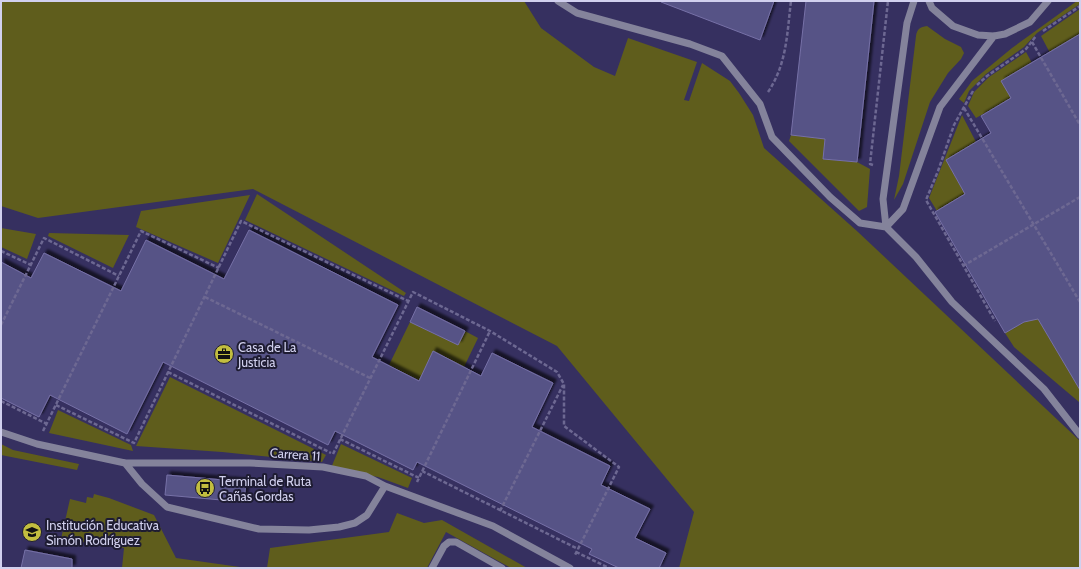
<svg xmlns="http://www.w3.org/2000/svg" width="1081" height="569" font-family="Cabin,sans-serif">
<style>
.green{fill:#5f5d1c}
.building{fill:#575286;stroke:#7671a7;filter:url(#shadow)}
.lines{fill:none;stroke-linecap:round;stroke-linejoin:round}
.path{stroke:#6d6892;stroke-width:2.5;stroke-dasharray:4 2;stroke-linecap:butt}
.minor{stroke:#84839b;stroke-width:7}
.labels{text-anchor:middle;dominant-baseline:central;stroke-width:4;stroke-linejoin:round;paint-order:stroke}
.poi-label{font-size:13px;fill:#d1d0ee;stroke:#1e1c32;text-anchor:start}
.street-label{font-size:13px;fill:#d1d0ee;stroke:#1e1c32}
</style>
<defs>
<filter id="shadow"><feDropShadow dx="3.5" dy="-3.5" stdDeviation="1" flood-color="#0009"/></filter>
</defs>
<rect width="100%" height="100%" fill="#363060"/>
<path class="green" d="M1,1H524L541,28L594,67L615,76L628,38L697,62L684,100L689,101L702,63L730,81L739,93L753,115L764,148L858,232L1079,440L1080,443V568H679L694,512L557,346L253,189L38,218L1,206Z
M1077,1H1080V4L1037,33L1024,47L986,74L969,91L964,103L959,99L972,81L1012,48Z
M1080,9V35L1050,53L1041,36Z
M927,26L945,39L961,47L964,53L961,59L948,73L930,102L903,184L894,200L899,176L916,36C917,29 920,27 927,26Z
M1026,52L1032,63L1011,98L976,118L968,106L974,92L989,77Z
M962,115L976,142L946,160L965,194L937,211L929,198Z
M791,135L825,139L823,159L857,162L870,169L867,207L859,211L789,141Z
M257,194L406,293L404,296L245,220Z
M250,195L218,263L136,227L141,211Z
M1,228L36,234L27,259L1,247Z
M49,233L129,235L113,268L48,236Z
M1036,315L1080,389V402H1079L1014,347L1005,333Z
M410,322L441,337L448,322L478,338L464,367L434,351L450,396L389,365Z
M170,377L326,455L322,462L222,452L136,446Z
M58,410L131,445L133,451L49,433Z
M1,444L13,450L79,464L77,470L1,455Z
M341,444L412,478L408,488L378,477L331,468Z
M94,494L109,498L154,515L176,558L247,568H122L124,548L61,539L70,499L86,503L87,497L93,498Z
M397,513L424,523L442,520L527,568H511L446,532L427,568H267L270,548L389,532Z"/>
<path class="building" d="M662,1H774L760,40L661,2Z
M806,1H874L857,162L823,159L825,139L791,135Z
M1080,34V390L1038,319L1024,322L1005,333L935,212L965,194L946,160L991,133L981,116L1011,98L1001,81Z
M249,230L398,305L372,357L419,381L433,351L481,376L492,353L553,383L532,427L610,466L601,485L650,509L635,538L666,553L659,568H619L589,554L592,549L417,462L413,470L335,431L328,445L163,362L127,434L50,395L39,417L1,398V262L31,278L44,253L121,291L146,240L224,279Z
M417,307L465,331L458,345L410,322Z
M167,475L246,482L244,502L165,495Z
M25,550L72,559V568H21Z"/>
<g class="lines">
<path class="path" d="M1043,31L1080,6
M1032,42L1080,125
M977,85L987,76L1026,49L1036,36
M973,91L954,125L938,171L926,200L995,321
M768,92C787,64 787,33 791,1
M964,108L1080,302
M873,165L870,164L888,1
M1,251L31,265
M963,266L1080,197
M205,297L370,378
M1,325L44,238L119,276
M168,372L331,453
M1,401L47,424
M56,405L134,443L241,221L408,301
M43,431L141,231L219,268
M340,439L419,478
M333,454L413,292L490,331L557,372L564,384V426L619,467L575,555
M422,471L578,549
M417,482L490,331
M500,511L563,385
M576,552L609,568"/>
<path class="minor" d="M558,1L577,13L690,44L722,56L760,104L772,137L830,197L860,223L886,227L916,257L952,302L1044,389L1080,435
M929,1L932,8L953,26L978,35L994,36L1005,34L1030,22L1048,1
M886,227L883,199L907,23L914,1
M886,227L903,209L940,107L994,36
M1,432L37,444L125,463H250L323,467L366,476L385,486L493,526L570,568
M125,463L142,484L167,507L259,529L309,530L339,527L355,523L367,515L385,486
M432,568L444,546L449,542H456L502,568"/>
</g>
<defs>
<g id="office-disc" transform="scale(1)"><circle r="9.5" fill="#c2bd3f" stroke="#1e1c32"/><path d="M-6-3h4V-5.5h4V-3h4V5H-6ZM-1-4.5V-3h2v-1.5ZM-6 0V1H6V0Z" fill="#111"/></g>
<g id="bus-disc" transform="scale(1)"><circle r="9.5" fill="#c2bd3f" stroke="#1e1c32"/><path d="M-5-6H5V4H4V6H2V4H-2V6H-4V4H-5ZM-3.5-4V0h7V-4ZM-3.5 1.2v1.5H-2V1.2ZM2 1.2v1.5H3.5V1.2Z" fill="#111"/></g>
<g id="university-disc" transform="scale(1)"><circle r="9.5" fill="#c2bd3f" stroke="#1e1c32"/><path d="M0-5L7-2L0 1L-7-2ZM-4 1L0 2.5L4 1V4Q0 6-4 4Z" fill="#111"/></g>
</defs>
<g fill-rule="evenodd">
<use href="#office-disc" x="224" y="354"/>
<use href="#bus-disc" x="205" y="488"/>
<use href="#university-disc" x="32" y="532"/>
</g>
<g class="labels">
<g class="poi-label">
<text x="238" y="347">Casa de La<tspan x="238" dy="15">Justicia</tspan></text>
<text x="219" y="481">Terminal de Ruta<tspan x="219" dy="15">Cañas Gordas</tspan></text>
<text x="46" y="525">Institución Educativa<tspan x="46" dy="15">Simón Rodríguez</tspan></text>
</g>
<g class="street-label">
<text transform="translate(295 454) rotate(4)">Carrera 11</text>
</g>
</g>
<rect width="1081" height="569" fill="none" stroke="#d1d0ee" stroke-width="4"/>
</svg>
